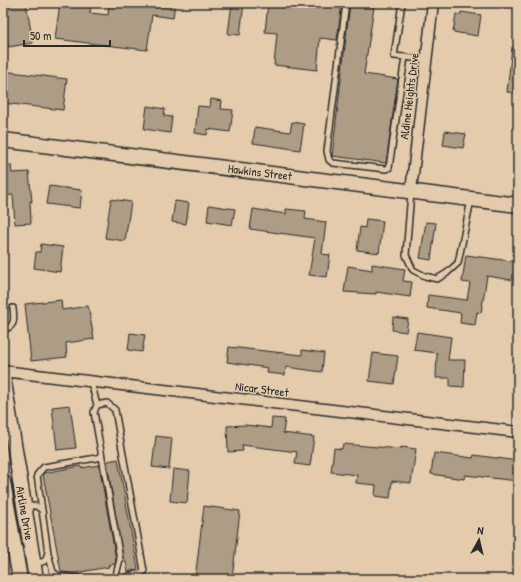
<svg xmlns="http://www.w3.org/2000/svg" width="521" height="582" font-family="'Patrick Hand',sans-serif">
<style>
.building{fill:#ad9c86;stroke:#2b2b2b}
.lines{fill:none;stroke-linecap:round;stroke-linejoin:round}
.service-casing{stroke:#2b2b2b;stroke-width:8}
.minor-casing{stroke:#2b2b2b;stroke-width:13}
.secondary-casing{stroke:#2b2b2b;stroke-width:17}
.service{stroke:#e3cbac;stroke-width:5}
.minor{stroke:#e3cbac;stroke-width:10}
.secondary{stroke:#e3cbac;stroke-width:14}
.labels{text-anchor:middle;dominant-baseline:central;stroke-width:3;stroke-linejoin:round;paint-order:stroke}
.street-label{font-size:12px;fill:#2b2b2b;stroke:#e3cbac}
</style>
<rect width="100%" height="100%" fill="#e3cbac"/>
<filter id="ink" filterUnits="userSpaceOnUse"><feTurbulence type="fractalNoise" baseFrequency=".025" numOctaves="2"/><feDisplacementMap in="SourceGraphic" scale="8" xChannelSelector="R" yChannelSelector="G"/><feConvolveMatrix kernelMatrix="1 2 1 2 8 2 1 2 1" color-interpolation-filters="sRGB"/></filter>
<g filter="url(#ink)">
<path class="building" d="M3,3H26L33,43L8,47L3,16Z
M60,3H91L90,13L108,15L109,3H175L173,18L152,15L147,50L55,39Z
M232,3H244L240,35L228,34Z
M268,3L342,4L337,40L320,38L317,70L274,65L277,33L265,32Z
M350,3L374,7L364,74L398,79L386,163L332,156Z
M461,12L481,15L478,36L453,32L456,14L460,15Z
M512,47L518,48V93L507,92Z
M3,71L67,79L63,110L3,103Z
M211,99L222,101L221,109L233,110L230,132L208,129L207,135L195,133L198,106L210,107Z
M147,106L165,109L164,116L172,117L170,133L144,129Z
M292,122L304,124L300,150L253,143L255,127L290,132Z
M445,131L466,134L463,148L443,145Z
M11,165L12,173L29,172L32,202L30,201L31,223L15,224L13,195L3,196V166Z
M49,186L82,190L80,208L46,204Z
M111,199L131,202L125,241L105,238Z
M175,201L189,203L186,224L172,222Z
M209,205L235,209L232,225L207,221Z
M253,209L286,214V209L306,211L305,219L326,222L322,254L330,255L327,277L309,275L315,238L250,229Z
M366,219L383,221L379,253L357,250L360,227L365,228Z
M426,222L436,223L431,260L420,258Z
M41,244L63,247L60,272L34,268L36,252H40Z
M466,255L518,262V281L487,276L481,313L477,312L475,325L460,323L461,313L427,308L428,295L467,300L470,283L462,282Z
M372,264L405,269L403,281L412,282L410,297L376,292V294L344,292L348,266L372,270Z
M61,300L62,310L88,306L94,339L66,343L67,357L31,361L25,304Z
M393,317L408,319L406,332L392,330Z
M417,332L451,337L448,360H465L464,387L450,386V378H436L437,353L414,350Z
M130,333L145,335L142,352L128,350Z
M229,347L302,355V350L324,353L322,372L286,367L285,375L267,373L268,368L227,362Z
M373,353L398,356L394,384L369,381Z
M70,405L76,448L57,450L52,407Z
M272,418L285,419L283,433L314,437L310,466L295,464L297,452L242,445L243,451L228,452L227,426L246,425L271,428Z
M156,436L172,438L169,469L152,467Z
M343,444L401,449V447L416,449L411,483L392,481L390,498L375,496L376,485L356,483L357,475L331,472L334,448L342,449Z
M434,453L473,458L474,455L518,461V481L465,475L464,479L431,474Z
M118,459L138,569L128,572L126,562H123L107,463L108,461Z
M99,465L116,559L115,564L108,565L109,567L75,573L61,572L43,475L44,473L80,466L81,468Z
M173,469L190,471L187,503L170,501Z
M204,506L240,511L232,579H195Z"/>
<g class="lines">
<g class="service-casing">
<path id="service" d="M346,3L327,151L329,160L333,163L386,169L389,168L405,57L426,60
M402,3L394,56L405,57
M411,192L406,255L413,270L425,276L437,279L447,273L458,263L471,200
M3,330C16,326 14,320 13,308
M91,382L97,405L94,412L120,559L115,579
M97,405L107,403L115,410L144,571V572L120,579
M25,506H36L42,510L48,553L45,561L35,564
M42,510L37,475L44,467L102,457
M48,553L53,572L59,576L87,579"/>
</g>
<g class="minor-casing">
<path id="minor" d="M411,191L433,3
M3,371L518,432"/>
</g>
<g class="secondary-casing">
<path id="secondary" d="M3,140L518,205
M3,376L36,579
M3,482L20,579"/>
</g>
<use href="#service" class="service"/>
<use href="#minor" class="minor"/>
<use href="#secondary" class="secondary"/>
</g>
</g>
<g class="labels">
<g class="street-label">
<text transform="translate(409 96) rotate(-83)">Aldine Heights Drive</text>
<text transform="translate(260 172) rotate(7)">Hawkins Street</text>
<text transform="translate(262 389) rotate(7)">Nicar Street</text>
<text transform="translate(25 513) rotate(80)">Airline Drive</text>
</g>
</g>
<rect width="521" height="582" fill="none" stroke="#e3cbac" stroke-width="16"/>
<rect x="8" y="8" width="505" height="566" fill="none" stroke="#2b2b2b" stroke-width="1.5" filter="url(#ink)"/>
<g transform="translate(479 540) rotate(8)" stroke="#e3cbac" stroke-width="3" paint-order="stroke">
<path d="M0-3L7 15L0 10L-7 15Z" fill="#2b2b2b"/>
<text y="-6" font-size="11" font-weight="bold" text-anchor="middle" fill="#2b2b2b">N</text>
</g>
<path d="M24 40v6h86v-6" fill="none" stroke="#2b2b2b" stroke-width="2"/>
<text x="30" y="40" font-size="12" fill="#2b2b2b" stroke="#e3cbac" stroke-width="3" paint-order="stroke">50 m</text>
</svg>
